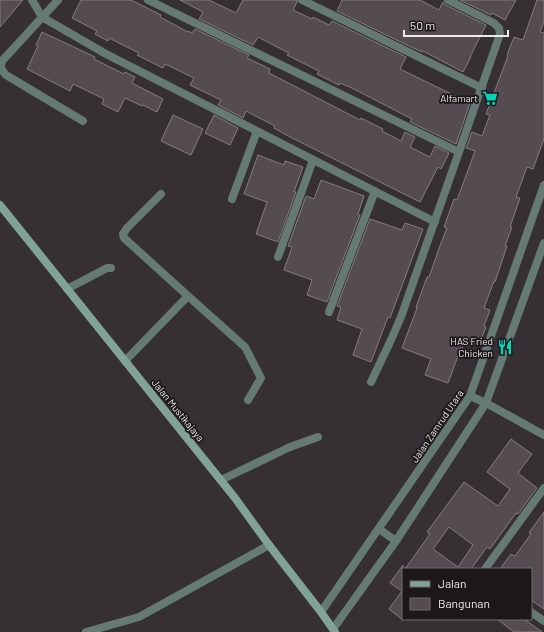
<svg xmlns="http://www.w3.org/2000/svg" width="544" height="632" font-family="Barlow,sans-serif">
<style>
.building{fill:#544c50;stroke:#857c81;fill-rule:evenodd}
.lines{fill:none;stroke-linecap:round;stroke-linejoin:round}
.service{stroke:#657a74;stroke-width:8}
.minor{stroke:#657a74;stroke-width:8}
.tertiary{stroke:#657a74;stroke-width:8}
.secondary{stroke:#81a299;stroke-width:8}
.labels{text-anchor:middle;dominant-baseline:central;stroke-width:3.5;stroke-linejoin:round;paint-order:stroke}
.poi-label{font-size:10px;fill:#eeeaec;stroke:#1c181a;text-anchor:end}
.street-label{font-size:10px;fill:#eeeaec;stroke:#1c181a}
</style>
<rect width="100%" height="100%" fill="#362f33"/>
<path class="building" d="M0,0H23L0,27Z
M81,0H131L161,15L160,17L188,32V31L192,33L195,29L249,55L247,58L270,69L269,73L360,120L361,118L383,129L382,131L401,141L405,132L415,137L410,147L430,157L435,146L449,153L441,169L438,167L420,202L294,139L274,128L275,126L246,111L243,118L218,105L221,100L190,85L194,78L165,64L163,68L137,55L139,53L109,38L108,41L95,34L97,31L72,18Z
M180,0H209L236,13L243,0H297V2L293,10L312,19L313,17L329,25L332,21L406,57L400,69L470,103L456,144L410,122L412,119L352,88L340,83L339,85L317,74L319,71L287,55L289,53L258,37L253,45L199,19L203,12Z
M342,0H420L439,10L443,2L446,5L486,25L470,57H471L463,72L423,51L422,52L411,47L337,11Z
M460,0H516L505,20L492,13L491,15Z
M537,0H544V22L540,32L544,33V139L533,169L527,167L516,197L520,198L510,227H512L505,246H507L495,282L494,281L484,308L490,310L484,326L486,327L479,345L465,340L459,357L458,356L448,383L425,375L431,359L402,348L417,308L416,307L427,277H429L441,243L447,228L444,227L454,199L457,200L475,151L466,148L472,132L482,136L490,115L486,114L508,56L507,55L514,37L523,40Z
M42,32L95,57L94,59L124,74L125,72L135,77L132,83L163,99L157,112L143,105L142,106L125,98L118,112L102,104L104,99L73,84L70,91L27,69L38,46L36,45Z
M173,115L203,129L191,155L161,141Z
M214,115L238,128L230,145L205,133Z
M258,155L284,165L285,161L303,167L294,192H296L278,242L256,234L267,202L244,194Z
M321,180L364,196L358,214L360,215L327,302L307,295L312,280L284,270L292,247L288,246L306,196L314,199Z
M370,219L402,230L405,223L423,229L390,318L388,317L371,362L353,355L362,329L337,320L341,307L337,306Z
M511,439L532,454L518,473L537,488L518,514L516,513L490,549L487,547L471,569H405L430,534L427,532L464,482L498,506L510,489L487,472ZM449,527L473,545L458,567L433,549Z
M544,512V609L531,600V569H500L511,554L515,556L531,534L529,533Z
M403,565V620L389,609L402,591L390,583Z
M497,619H524L542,632H514Z"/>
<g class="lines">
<path class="service" d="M86,632L139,617L269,545"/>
<path class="minor" d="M32,0L42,17L106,54L435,222
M58,0L2,61C0,67 1,70 6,75L83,121
M148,0L459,152L500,34L499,28L494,23L448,0
M302,0L482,88
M161,194L127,228L123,234L124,238L188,296
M232,199L257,131
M278,257L313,160
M67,289L107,268H111
M329,312L375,191
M125,361L188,296L245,347L261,378L248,400
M371,382L391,340L401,317L459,152
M470,396L486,403L544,435
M221,480L290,447L318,437
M485,569L544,488
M531,612L544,621"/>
<path class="tertiary" d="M379,529L396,541
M321,612L470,396L544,185
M333,629L396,541L486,403L544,243"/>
<path class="secondary" d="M0,205L235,498L269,545L321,612L335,632"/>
</g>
<defs>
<g id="supermarket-bare" transform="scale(1.2)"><path d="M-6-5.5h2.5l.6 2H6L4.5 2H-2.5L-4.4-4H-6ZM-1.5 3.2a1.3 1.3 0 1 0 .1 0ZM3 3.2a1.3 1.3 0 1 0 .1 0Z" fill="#07d5b6" stroke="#1c181a" stroke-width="2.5" paint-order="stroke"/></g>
<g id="restaurant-bare" transform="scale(1.2)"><path d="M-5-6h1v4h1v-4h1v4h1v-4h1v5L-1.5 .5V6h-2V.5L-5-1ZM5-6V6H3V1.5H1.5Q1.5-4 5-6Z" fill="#07d5b6" stroke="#1c181a" stroke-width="2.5" paint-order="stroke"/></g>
</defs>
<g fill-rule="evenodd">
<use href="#supermarket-bare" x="490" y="98"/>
<use href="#restaurant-bare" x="505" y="347"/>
</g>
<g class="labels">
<g class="poi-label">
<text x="478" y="98">Alfamart</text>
<text x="493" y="341">HAS Fried<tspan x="493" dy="12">Chicken</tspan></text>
</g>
<g class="street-label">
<text transform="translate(178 410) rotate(51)">Jalan Mustikajaya</text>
<text transform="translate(437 426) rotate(-56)">Jalan Zamrud Utara</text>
</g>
</g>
<rect x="402" y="568" width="130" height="52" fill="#1c181a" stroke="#706c6e"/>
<rect x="410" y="581" width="20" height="6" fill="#81a299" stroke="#706c6e"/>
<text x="438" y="588" font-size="12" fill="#eeeaec">Jalan</text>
<rect x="410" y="598" width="20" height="12" fill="#544c50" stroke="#706c6e"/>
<text x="438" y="608" font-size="12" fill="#eeeaec">Bangunan</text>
<path d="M404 30v6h104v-6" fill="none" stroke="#eeeaec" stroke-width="2"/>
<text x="410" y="30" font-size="12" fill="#eeeaec" stroke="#1c181a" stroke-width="3" paint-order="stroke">50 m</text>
</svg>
